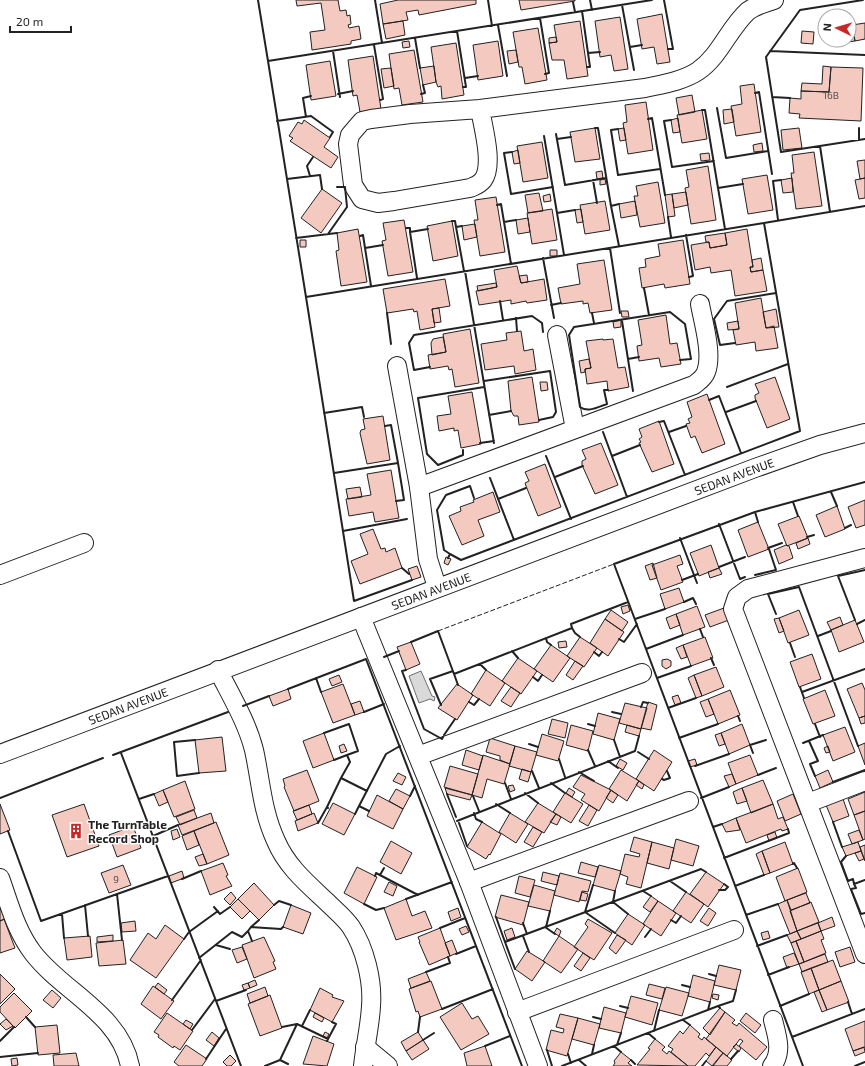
<svg xmlns="http://www.w3.org/2000/svg" width="865" height="1066" font-family="'Exo 2',sans-serif">
<style>
.water{fill:#d9d9d9;stroke:#6f6f6f}
.building{fill:#f3c9c0;stroke:#222}
.lines{fill:none;stroke-linecap:round;stroke-linejoin:round}
.minor-casing{stroke:#222;stroke-width:20}
.minor{stroke:#fff;stroke-width:18}
.fence{stroke:#222;stroke-width:1;stroke-dasharray:5 2;stroke-linecap:butt}
.wall{stroke:#222;stroke-width:2}
.labels{text-anchor:middle;dominant-baseline:central;stroke-width:3;stroke-linejoin:round;paint-order:stroke}
.number-label{font-size:10px;fill:#564c4a}
.street-label{font-size:12px;fill:#222;stroke:#fff}
.poi-label{font-size:12px;font-weight:bold;fill:#222;stroke:#fff;text-anchor:start}
</style>
<rect width="100%" height="100%" fill="#fff"/>
<path class="water" d="M421,671L432,696L435,697L434,701L430,699L419,703L409,676Z"/>
<path class="building" d="M296,0H338L340,11L346,10L347,16L350,15L351,24L348,25L349,28L359,26L361,39L351,41V44L312,50L310,32L325,30L321,3L297,6Z
M398,0H476V4L419,15L418,10L406,12L408,20L383,24L380,4Z
M519,0H575V1L521,10Z
M662,14L670,62L657,64L654,47L642,49L637,19Z
M620,17L628,69L614,71L611,55L600,57L595,21Z
M403,21L405,35L386,39L383,24Z
M580,21L588,76L567,79L564,60H552L549,43L557,42L554,25Z
M865,23V39L855,41L852,25Z
M849,25H852L855,41L848,42Z
M538,28L547,80L525,84L522,67H519L513,32Z
M802,31L814,32L813,44L801,43Z
M556,37L557,42L549,43V38Z
M409,41L410,47L403,48L402,42Z
M498,41L503,76L478,80L473,45Z
M456,43L464,95L442,99L441,86L438,87L436,82L431,47Z
M414,50L423,102L402,105L399,88L394,89L389,54Z
M516,50L518,62L509,64L507,51Z
M373,56L381,109L360,112L357,95L353,96L348,60Z
M330,61L336,96L311,100L306,65Z
M434,66L436,82L423,85L420,68Z
M823,66L831,67L829,92L801,91L802,83L822,84Z
M831,67L863,68L861,121L799,118L800,114L789,113L790,98L801,99V91L829,92Z
M391,68L394,86L384,88L381,69Z
M754,84L761,132L736,136L731,106L742,104L740,86Z
M692,95L695,112L679,115L676,98Z
M646,102L653,150L628,154L623,123L627,122L625,105Z
M732,109L734,122L724,124L723,110Z
M702,110L707,139L682,143L677,115Z
M678,118L680,132L673,133L671,120Z
M304,120L330,138L324,147L338,157L331,168L290,141L293,138L289,136L298,122L302,124Z
M595,128L600,159L575,162L570,132Z
M624,128L626,140L620,141L618,129Z
M799,128L802,148L783,150L781,130Z
M542,142L548,178L523,182L517,146Z
M762,143L763,151L754,152L753,145Z
M518,150L520,163L514,164L512,152Z
M814,152L822,206L796,209L791,173H794L792,155Z
M709,153L710,160L701,161L700,154Z
M865,160V178L860,179L857,161Z
M708,166L716,220L691,224L685,188L689,187L686,170Z
M602,171L603,178L597,179L596,172Z
M767,175L773,210L748,214L742,179Z
M792,178L793,192L783,193L781,180Z
M865,178V198L859,199L855,180Z
M605,179L606,184L600,185V180Z
M658,182L665,223L640,227L634,196H638L636,186Z
M322,189L342,203L321,233L301,218Z
M686,192L688,205L674,208L672,194Z
M539,193L543,211L528,213L525,195Z
M550,194L551,201L544,202L543,196Z
M672,194L675,216L668,217L665,195Z
M496,197L505,252L480,256L474,220H478L475,200Z
M605,201L610,230L585,234L580,205Z
M635,201L637,215L621,218L619,204Z
M552,209L557,240L532,244L527,213Z
M581,209L583,222L577,223L575,210Z
M528,218L530,232L518,234L516,220Z
M404,220L413,272L388,276L382,241L386,240L383,223Z
M452,221L458,256L433,261L427,226Z
M475,224L477,237L464,240L462,226Z
M358,229L367,282L341,286L336,251L339,250L337,233Z
M747,229L753,267H750L751,272L763,270L767,291L735,296L731,270L711,273L710,267L695,270L691,245L709,242L710,248L727,245L725,233Z
M725,233L727,245L710,248L709,242H706L705,236Z
M300,240H306V247H300Z
M683,240L690,284L665,288L664,284L642,288L639,268L646,267L645,259L660,256L658,244Z
M550,250H557V256H550Z
M761,258L763,270L751,272L750,267H753L752,260Z
M604,260L612,310L590,313L588,303L583,304V301L561,304L558,288L580,284L577,264Z
M517,266L521,283L544,279L547,300L527,303L526,301L511,304V300L479,305L476,291L497,287L494,270Z
M527,275L528,282L521,283L519,276Z
M445,279L450,306L432,309L435,327L420,330L417,311L414,312L413,309L387,313L383,289Z
M496,283L497,287L478,291L477,286Z
M761,298L766,328L774,326L778,348L756,351L755,342L736,345L733,330L739,329L735,303Z
M439,308L441,322L434,323L432,309Z
M776,309L779,327L766,328L763,312Z
M621,311H628L629,317H622Z
M666,315L670,344L677,343L681,364L661,367L659,358L639,361L637,346L642,345L638,320Z
M621,320V327L614,328L613,322Z
M738,321L739,329L728,330L727,323Z
M470,329L479,383L455,387L452,369L449,370L448,366L430,369L428,355L446,352L443,334Z
M521,331L524,351L533,349L536,370L515,374L514,366L485,370L481,344L507,340L506,333Z
M443,337L446,352L432,355L431,343L433,339Z
M603,339V340L613,339L618,368L625,367L629,387L608,391L607,381L587,384L585,369L591,368L586,341Z
M589,359L591,368L585,369V372L581,373L579,361Z
M532,377L539,422L519,425L518,416H514L511,411L508,381Z
M775,377L790,419L767,428L755,398V395L759,393L755,384Z
M540,382H547L548,390L541,391Z
M472,392L481,444L461,448L458,430L454,431V428L439,431L437,416L451,414L448,396Z
M707,394L725,444L702,453L695,436L691,438L686,424L690,423L688,419L692,417L687,402Z
M383,416L390,460L367,464L360,433L361,430L365,429L363,419Z
M659,421L674,464L652,472L639,443L641,442L639,439L642,437L639,429Z
M601,443L618,485L595,494L582,465V461L586,459L582,450Z
M545,464L561,507L538,516L526,486L525,483L529,481L525,472Z
M391,470L399,518L375,522L373,512L349,516L346,499L371,495L367,474Z
M360,487L362,497L348,499L346,489Z
M493,492L500,512L478,520L484,536L462,545L449,516L461,511L460,507L474,502L473,500Z
M865,500V525L856,528L848,507Z
M837,506L845,529L825,537L816,515Z
M799,516L808,538L787,546L778,524Z
M758,522L769,549L748,557L738,530Z
M373,529L381,549L385,548L386,552L395,548L402,568L360,584L351,561L368,554L360,534Z
M808,538L810,544L798,549L796,543Z
M711,545L719,568L699,576L690,553Z
M786,545L789,546L793,558L779,564L774,550Z
M680,555L683,564L677,566L683,582L661,590L652,565Z
M446,557L451,559L448,565L444,563Z
M653,563L657,578L650,580L645,566Z
M417,566L421,577L412,580L408,569Z
M719,568L722,574L710,578L708,572Z
M679,588L684,602L665,609L660,594Z
M628,605L630,611L623,614L621,607Z
M697,606L705,627L683,635L676,614Z
M724,608L729,620L710,627L705,615Z
M611,610L628,622L622,631L605,619Z
M799,610L809,635L788,643L779,618Z
M676,614L680,625L670,629L666,618Z
M840,617L843,625L831,630L827,622Z
M779,618L784,631L779,633L774,619Z
M605,619L624,632L608,656L590,643Z
M855,620L864,642L839,652L831,630Z
M580,637L597,648L584,667L567,656Z
M705,637L713,658L691,666L683,645Z
M566,641L567,647L559,648L558,642Z
M411,642L420,664L406,670L397,647Z
M551,645L570,658L553,682L534,669Z
M683,645L687,657L681,659L676,648Z
M812,654L821,679L799,687L790,662Z
M518,658L537,671L521,694L502,681Z
M667,659L671,661V666L666,669L662,666V660Z
M575,661L583,666L573,680L566,675Z
M716,667L724,687L702,696L694,675Z
M486,670L505,683L490,706L471,694Z
M339,675L342,682L332,686L329,679Z
M694,675L702,696L696,698L688,678Z
M862,683L865,690V716L859,718L847,689Z
M343,684L355,715L333,723L321,692Z
M457,684L473,695L457,720L438,708Z
M511,687L520,693L511,707L501,701Z
M288,689L291,699L273,706L269,696Z
M730,690L740,715L718,724L708,699Z
M825,690L835,716L813,724L803,699Z
M678,695L681,703L675,705L672,697Z
M708,699L714,714L706,717L700,702Z
M360,701L364,712L355,715L351,704Z
M648,702L657,705L651,730L641,728Z
M625,703L647,708L641,729L619,723Z
M598,713L620,719L614,740L593,734Z
M865,716V723L861,724L859,718Z
M552,719L568,723L565,738L548,734Z
M742,724L750,745L729,754L721,733Z
M571,725L593,731L588,751L566,745Z
M627,725L641,729L639,736L625,732Z
M845,727L855,752L833,761L823,735Z
M324,733L334,760L313,768L303,741Z
M721,733L725,744L719,746L715,735Z
M542,734L564,741L558,761L536,755Z
M222,737L226,771L199,773L195,740Z
M490,738L515,746L510,764L500,760V756L486,752Z
M865,743V765L858,746Z
M344,744L347,751L341,753L339,746Z
M515,746L537,752L531,772L509,766Z
M828,746L830,752L826,753L824,748Z
M466,750L483,756L479,770L462,765Z
M654,750L672,762L654,791L636,779Z
M483,755L510,764L504,784L487,779L482,798L472,795Z
M750,755L758,775L736,784L728,763Z
M620,759L627,763L623,770L616,766Z
M695,759L697,765L690,767L688,761Z
M450,766L478,774L472,795L444,787Z
M522,769L531,772L528,782L519,779Z
M307,770L319,801L294,811L284,787L285,786L283,779Z
M621,770L639,781L627,801L609,789Z
M828,770L833,782L820,788L815,776Z
M398,773L406,777L402,785L393,781Z
M732,774L736,784L729,787L724,776Z
M581,775L611,790L599,811L581,800L585,794L573,787Z
M763,780L773,804L751,813L742,788Z
M185,781L195,809L174,817L163,790Z
M639,781L644,785L642,789L636,785Z
M513,785L515,790L510,792L508,786Z
M445,788L472,795L470,800L447,794Z
M569,788L575,792L572,797L566,793Z
M742,788L747,801L737,804L733,792Z
M396,789L410,796L403,809L389,801Z
M163,790L168,802L159,806L154,794Z
M611,790L618,795L613,803L606,798Z
M865,792V811L854,815L848,799Z
M565,793L583,804L571,823L553,812Z
M793,794L801,814L785,821L777,801Z
M377,795L403,809L393,829L367,816Z
M843,799L849,816L833,822L826,805Z
M333,803L355,814L344,835L322,824Z
M538,803L556,814L544,833L525,822Z
M0,804L10,830L0,834Z
M84,804L99,846L67,857L52,815Z
M773,804L778,819L783,817L788,829L782,831L781,829L746,843L736,818Z
M309,805L312,814L297,820L293,811Z
M589,805L597,810L588,826L579,821Z
M194,810L197,818L180,825L176,817Z
M865,811V839L863,840L854,815Z
M211,813L214,823L182,835L178,825Z
M314,813L318,823L298,831L295,821Z
M510,813L528,824L516,843L499,832Z
M556,814L561,817L557,825L550,822Z
M736,818L740,830L726,832L722,824Z
M216,822L229,855L207,864L194,831Z
M482,822L501,834L490,855L489,854L486,859L467,847Z
M133,826L141,848L117,857L109,835Z
M533,827L542,832L533,847L524,842Z
M177,829L180,837L173,840L171,831Z
M859,830L863,840L852,844L848,834Z
M194,831L199,845L187,850L182,836Z
M775,832L777,838L769,841L767,835Z
M634,837L652,842L641,888L626,884L628,877L620,874L625,854L639,857L640,854L630,851Z
M676,839L699,846L693,866L671,860Z
M391,841L412,853L401,874L380,862Z
M652,842L674,848L669,869L647,863Z
M785,842L793,864L770,873L762,851Z
M858,842L861,851L846,856L842,847Z
M865,845V861L860,847Z
M762,851L770,873L764,875L756,854Z
M861,851L864,859L859,861L855,853Z
M203,854L207,864L199,866L195,857Z
M581,862L598,867L595,877L578,873Z
M223,863L228,875L226,876L232,886L210,895L201,871Z
M123,865L131,885L109,893L101,873Z
M599,865L621,871L615,891L593,885Z
M357,867L377,877L364,904L344,893Z
M798,868L807,892L785,901L776,877Z
M182,871L184,878L171,883L169,876Z
M543,872L559,876L557,885L541,881Z
M706,872L724,884L708,907L690,894Z
M560,873L591,881L588,892L582,891L579,902L554,895Z
M519,876L535,880L530,897L515,893Z
M389,882L397,886L393,896L384,892Z
M254,883L274,905L259,920L238,899Z
M534,885L555,891L550,911L528,906Z
M231,892L236,898L230,905L224,899Z
M582,892L588,894L586,901L580,900Z
M686,892L704,904L691,923L673,911Z
M806,893L810,903L791,910L787,900Z
M501,895L529,902L523,925L495,917Z
M651,896L658,901L650,912L643,907Z
M238,899L250,911L242,919L230,907Z
M406,899L412,916L425,911L432,928L396,940L384,908Z
M787,900L797,931L790,934L778,904Z
M658,901L676,913L661,936L643,924Z
M811,902L819,922L797,931L790,911Z
M291,905L311,913L303,934L283,927Z
M458,908L461,917L451,921L448,912Z
M709,908L716,913L708,926L700,921Z
M1,909L5,919L0,921V910Z
M628,914L645,925L632,945L615,933Z
M832,917L835,926L821,931L818,923Z
M4,919L15,948L0,953V921Z
M588,919L612,933L594,960L574,947L588,927L585,924Z
M135,921L136,931L122,932L121,923Z
M818,923L821,931L801,939L797,931Z
M165,925L184,939L156,978L130,960L148,933L156,939Z
M466,926L469,932L462,935L459,929Z
M440,928L450,956L429,965L419,942H420L418,937Z
M512,928L515,937L507,940L504,931Z
M557,928L561,931L559,936L554,933Z
M768,931L770,938L763,940L761,933Z
M797,931L801,939L791,943L787,935Z
M821,931L824,939L821,940L826,953L804,962L796,941Z
M113,935V941L97,942V937Z
M617,935L626,940L616,954L609,948Z
M90,936L92,957L67,960L64,938Z
M559,936L578,949L561,973L543,961Z
M264,937L275,961L273,962L276,969L254,978L242,945Z
M123,940L126,964L99,966L96,943Z
M452,940L457,953L450,956L445,943Z
M796,941L804,962L799,964L791,943Z
M242,947L247,959L237,963L232,950Z
M850,947L855,962L840,967L835,952Z
M527,951L545,962L532,981L515,969Z
M583,953L590,958L581,971L574,966Z
M794,953L799,964L787,968L783,957Z
M825,954L828,962L802,972L799,964Z
M833,960L841,981L819,990L811,968Z
M719,965L741,970L736,990L714,985Z
M811,968L819,990L809,994L801,972Z
M426,972L430,981L411,988L408,979Z
M0,974L15,989L0,1004Z
M693,975L715,981L710,1002L688,996Z
M255,980L257,985L250,988L248,983Z
M431,981L442,1009L420,1017L418,1011L416,1012L409,989Z
M841,981L849,1002L827,1010L819,990Z
M158,983L167,990L164,994L155,987Z
M248,983L250,988L244,990L242,985Z
M649,984L665,988L662,999L646,995Z
M153,986L174,1001L161,1019L141,1004Z
M265,987L268,996L250,1003L247,994Z
M666,987L689,993L682,1016L659,1010Z
M320,988L333,995L332,997L344,1001L332,1022L310,1010Z
M52,990L61,998L53,1008L43,1000Z
M819,990L827,1010L822,1012L814,992Z
M14,993L32,1011L15,1028L0,1012V1007Z
M713,994L719,995L718,1000L712,998Z
M270,995L282,1028L260,1036L248,1004Z
M631,996L658,1003L652,1025L625,1017Z
M462,1003L472,1019L478,1016L489,1034L461,1050L440,1017Z
M604,1007L626,1013L621,1033L599,1028Z
M720,1008L725,1012L710,1035L703,1028Z
M725,1012L735,1020L732,1023L737,1026L739,1023L767,1047L756,1060L739,1046L743,1041L740,1039L727,1056L706,1039Z
M167,1013L193,1031L180,1050L174,1046L173,1048L158,1037L159,1035L154,1032Z
M315,1013L324,1018L322,1022L313,1017Z
M746,1013L761,1025L755,1033L740,1021Z
M560,1014L578,1018L567,1056L546,1050L551,1030L563,1033L564,1029L556,1027Z
M578,1018L600,1024L594,1045L572,1039Z
M6,1019L13,1026L6,1030L0,1024Z
M186,1020L193,1024L190,1029L183,1024Z
M865,1021V1047L853,1051L845,1029Z
M57,1025L60,1053L38,1055L35,1027Z
M690,1025L700,1034L698,1037L702,1040L704,1037L716,1047L709,1056L706,1053L695,1066H688L671,1052L673,1049L668,1046L680,1031L683,1034Z
M212,1032L219,1038L214,1046L206,1040Z
M325,1032L329,1034L327,1038L323,1036Z
M418,1032L423,1040L406,1051L401,1042Z
M313,1036L334,1044L327,1066L303,1064Z
M655,1039L665,1047L662,1050L667,1054L669,1051L688,1066L637,1065L650,1049L648,1048Z
M423,1040L429,1049L412,1060L406,1051Z
M736,1044L741,1048L739,1052L733,1047Z
M186,1045L207,1059L202,1066H179L174,1062Z
M485,1046L492,1066H467L464,1053Z
M716,1047L723,1053L712,1066L706,1061Z
M864,1047L865,1052L855,1056L853,1051Z
M621,1052L631,1060L628,1063L632,1066H613L615,1063L614,1061Z
M76,1053L79,1066H54L53,1055Z
M723,1053L732,1060L727,1066H713Z
M230,1055L236,1061L231,1066H227L223,1062Z
M17,1058L18,1065L12,1066L11,1059Z"/>
<g class="lines">
<g class="minor-casing">
<g id="minor">
<path d="M480,109C483,127 494,165 483,180C479,185 475,186 470,188L394,201L378,203L362,199L353,185L348,144L350,135L362,121L371,119L410,114L480,109L645,88C663,84 683,81 698,71C720,56 729,28 748,11C756,5 765,3 774,0"/>
<path d="M557,335L575,429"/>
<path d="M397,366L419,487L428,559L437,587"/>
<path d="M419,487L694,385C699,381 704,378 706,372C713,354 703,322 700,304"/>
<path d="M865,558L748,589L737,597L733,609L865,954"/>
<path d="M0,575L84,543"/>
<path d="M361,617L469,882L538,1066"/>
<path d="M218,670C231,696 247,722 254,750C261,782 262,811 276,841C287,867 308,884 328,903C336,911 345,918 351,927C365,948 373,981 371,1006C370,1026 365,1046 363,1066"/>
<path id="s1" d="M0,754L755,468L820,445L865,433"/>
<path d="M418,756L642,673"/>
<path d="M808,803L865,781"/>
<path d="M0,878C9,903 16,931 33,953C63,992 120,1014 130,1066"/>
<path d="M469,882L689,801"/>
<path d="M517,1012L734,930"/>
<path d="M365,1047L388,1066"/>
<path d="M772,1066C783,1052 777,1036 773,1020"/>
</g>
</g>
<use href="#minor" class="minor"/>
<path class="fence" d="M438,631L614,564"/>
<path class="wall" d="M258,0L268,61
M375,0L382,43
M488,0L492,26
M590,0L592,10
M664,0L673,49H668
M863,0L800,10L766,57L781,152L865,139
M573,2L575,12
M622,5L634,70
M582,11L590,67H587
M540,18L549,73L545,74
M498,25L507,76
M457,31L466,87H463
M415,38L420,68
M374,45L383,99L380,100
M630,47L642,45
M333,51L340,97
M770,51L865,55
M588,53L600,52
M465,78L478,76
M755,93L759,92L772,174
M338,94L353,91
M421,94L425,93L423,85
M772,97L790,98
M717,108L726,158L768,151
M702,110H705L718,188
M306,117L303,98L311,96
M648,119L652,118L665,195
M671,120L664,121L672,167L714,161
M277,121L311,116L333,132L330,137
M595,128H598L611,206
M618,129L611,130L618,175L660,169
M556,134L565,185L606,178
M544,136L557,213
M557,139L571,137
M859,140V128
M820,146L830,212
M512,152L504,153L511,194L553,187
M310,176L307,166L313,157
M287,179L320,175L322,189
M593,180L597,203
M619,204L611,206L619,246
M497,205L501,204L504,222
M668,217L671,237
M778,220L773,181L781,180
M452,221H455L456,227
M764,223L865,206
M462,226L456,227L464,271
M406,228H410V232
M725,229L718,188L743,184
M328,234L347,207L345,187H337
M686,235L693,276L689,277
M360,236L363,235L365,248
M296,238L337,233
M610,248L620,313
M564,255L557,213L575,210
M543,258L554,318
M511,264L504,222L516,220
M465,271L494,443
M417,278L410,232L428,229
M371,286L365,248L383,245
M644,288L649,315
M306,297L268,61L652,0
M500,301L503,320
M551,305L561,303
M387,313L391,344
M592,313L594,323
M516,318L517,331
M622,321L633,391
M735,343L720,345L714,319L727,301L776,293
M628,359L639,357
M430,367L414,370L409,343L414,335L532,316L542,323L543,332
M484,381L550,371L556,412L553,417L539,420
M727,387L788,364
M608,390H604L607,404C598,407 588,413 580,407L569,335L574,327L670,312L685,324L691,359L680,360
M709,400L719,396L741,453
M726,412L756,401
M324,413L362,407L364,417
M489,415L511,411
M659,422L664,421L685,475
M385,426L391,425L398,463
M603,432L627,497
M669,432L686,426
M480,443L494,441
M463,450V455L438,465L427,454L418,398L484,387
M546,456L571,519
M612,456L640,445
M334,473L398,463L404,500L396,501
M555,477L583,466
M490,478L514,540
M831,492L837,506
M498,499L526,488
M793,502L798,516
M755,512L758,522
M719,524L740,579L745,577
M845,528L851,525
M343,531L407,519
M807,537L814,535
M680,538L697,583
M768,548L782,543
M450,554L444,550L437,510L446,495L470,486L474,498
M719,567L745,557
M402,568L409,574
M755,575L776,570L769,549
M412,580L354,601L306,297L764,223L800,431L461,560L450,554L448,558
M682,580L698,574
M684,602L693,598L696,604
M776,614L768,594L799,587L858,746
M635,619L665,609
M855,620L838,576L865,570
M857,624L865,620
M572,628L575,633L580,637
M700,629L703,637
M818,636L831,631
M546,638L547,642L551,645
M619,639L624,642L637,624
M411,642L438,631L454,674L572,628L571,624L628,602
M790,643L795,657
M646,649L683,635
M512,651L518,658
M594,652L599,656L602,652
M384,657L399,651
M711,658L714,665
M480,664L486,670
M406,670L402,671L424,729L442,739L443,737
M454,674L458,685
M533,677L538,681L542,675
M316,678L321,692
M657,678L691,666
M800,687L804,698
M288,689L366,659L522,1066
M802,692L865,669
M469,702L474,705L479,699
M441,705L430,679L453,671
M243,706L269,696
M641,707L643,702L648,703
M668,708L696,698
M364,712L384,704
M612,712L621,714
M738,716L740,721
M588,724L595,726
M815,724L820,737
M324,733L349,724L358,751L347,755
M444,735L455,719
M679,738L718,724
M195,740L174,742L177,776L199,773
M614,740L620,757
M809,741L818,761L810,764L815,776
M803,743L823,735
M529,744L538,747
M588,750L595,766
M638,752L649,759
M121,753L241,1066
M753,753L750,745L766,740
M113,755L228,712
M559,759L565,777
M334,760L347,755L350,762L341,778
M608,761L618,768
M695,766L729,754
M532,771L539,788
M579,772L594,781
M758,775L776,768
M662,779L664,780L670,778L667,771
M833,782L865,770
M505,783L511,799
M551,783L565,793
M525,793L538,803
M447,794L456,817
M410,796L415,786
M473,796L479,811
M0,798L103,758
M701,798L729,787
M139,799L154,794
M496,804L510,813
M328,808L327,807L341,778L367,791
M369,811L359,806L386,754L400,746
M474,813L476,819L482,822
M355,814L359,806
M457,821L635,751L639,736
M833,822L842,847
M318,823L327,807
M459,823L467,846
M713,827L722,824
M8,831L41,921L168,876
M153,836L178,825
M846,856L841,862L848,881L853,879L854,884
M724,858L789,833L788,829
M793,864L794,863L797,868
M380,875L384,868
M375,876L376,873L418,895
M182,879L201,871
M865,880L854,884L856,888L851,889L861,914L865,913
M670,881L686,892
M593,885L585,912L615,933
M735,886L764,875
M719,890H725L728,887L724,884
M615,891L613,902L628,914
M643,891L651,896
M117,894L122,940
M406,899L452,882
M364,904L376,910L384,908
M85,905L88,936
M274,905L279,901L291,905
M214,907L220,914L230,907
M62,914L64,938
M746,915L778,904
M496,917L505,942
M671,920L676,923L681,916
M523,923L527,934
M251,927L259,920
M545,927L555,934
M546,927L550,911
M440,928L465,918
M248,931L251,927L281,929L283,927
M523,936L529,952
M645,937L651,929
M184,939L189,932L218,911
M216,945L230,949
M757,946L787,935
M456,954L476,946
M199,958L232,932L242,937L248,931L252,941
M515,969L505,942L701,869L706,872
M426,972L450,963L448,957
M709,974L716,976
M768,975L789,967
M682,985L690,987
M172,1000L201,960
M216,1001L246,990
M848,1002L852,1014
M620,1006L628,1008
M718,1006L733,1001L736,990
M780,1006L809,994
M442,1009L493,989
M708,1010L710,1002
M26,1017L35,1027
M593,1017L601,1019
M683,1020L690,1025
M297,1024L328,1039L327,1041
M302,1026L310,1010
M192,1030L215,999
M654,1031L659,1010
M418,1032L420,1017
M648,1033L655,1039
M792,1037L865,1009
M328,1039L336,1024L332,1022
M423,1040L434,1033
M0,1041L14,1027
M617,1045L621,1033
M485,1046L510,1036
M614,1046L621,1052
M547,1050L552,1066
M568,1054L571,1063
M592,1054L594,1045
M0,1057L38,1053
M206,1059L226,1029
M731,1059L738,1051
M280,1060L297,1024L282,1027
M579,1060L586,1066
M631,1060L635,1064
M265,1066L280,1060L288,1064
M562,1066L718,1006L720,1008
M702,1066L706,1061
M803,1066L614,564L755,512L865,482
M855,1066L865,1062"/>
</g>
<defs>
<g id="building-bare" transform="scale(1.2)"><path d="M-4-6H4V6H1V3H-1V6H-4ZM-2.5-4.3h1.7v1.8h-1.7ZM.8-4.3h1.7v1.8H.8ZM-2.5-1h1.7V.8h-1.7ZM.8-1h1.7V.8H.8Z" fill="#c62828" stroke="#fff" stroke-width="2.5" paint-order="stroke"/></g>
</defs>
<g fill-rule="evenodd">
<use href="#building-bare" x="76" y="831"/>
</g>
<g class="labels">
<g class="number-label">
<text x="831" y="95">16B</text>
<text x="116" y="879">9</text>
</g>
<g class="street-label">
<text stroke="none"><textPath href="#s1" startOffset="785">SEDAN AVENUE</textPath></text>
<text stroke="none"><textPath href="#s1" startOffset="461">SEDAN AVENUE</textPath></text>
<text stroke="none"><textPath href="#s1" startOffset="137">SEDAN AVENUE</textPath></text>
</g>
<g class="poi-label">
<text x="88" y="824">The TurnTable<tspan x="88" dy="14">Record Shop</tspan></text>
</g>
</g>
<g transform="translate(837 28) rotate(275)"><circle r="19" fill="#ffffff" stroke="#a7a7a7"/>
<path d="M0-3L7 15L0 10L-7 15Z" fill="#c62828"/>
<text y="-6" font-size="11" font-weight="bold" text-anchor="middle" fill="#222222">N</text>
</g>
<path d="M10 26v6h61v-6" fill="none" stroke="#222222" stroke-width="2"/>
<text x="16" y="26" font-size="12" fill="#222222" stroke="#ffffff" stroke-width="3" paint-order="stroke">20 m</text>
</svg>
